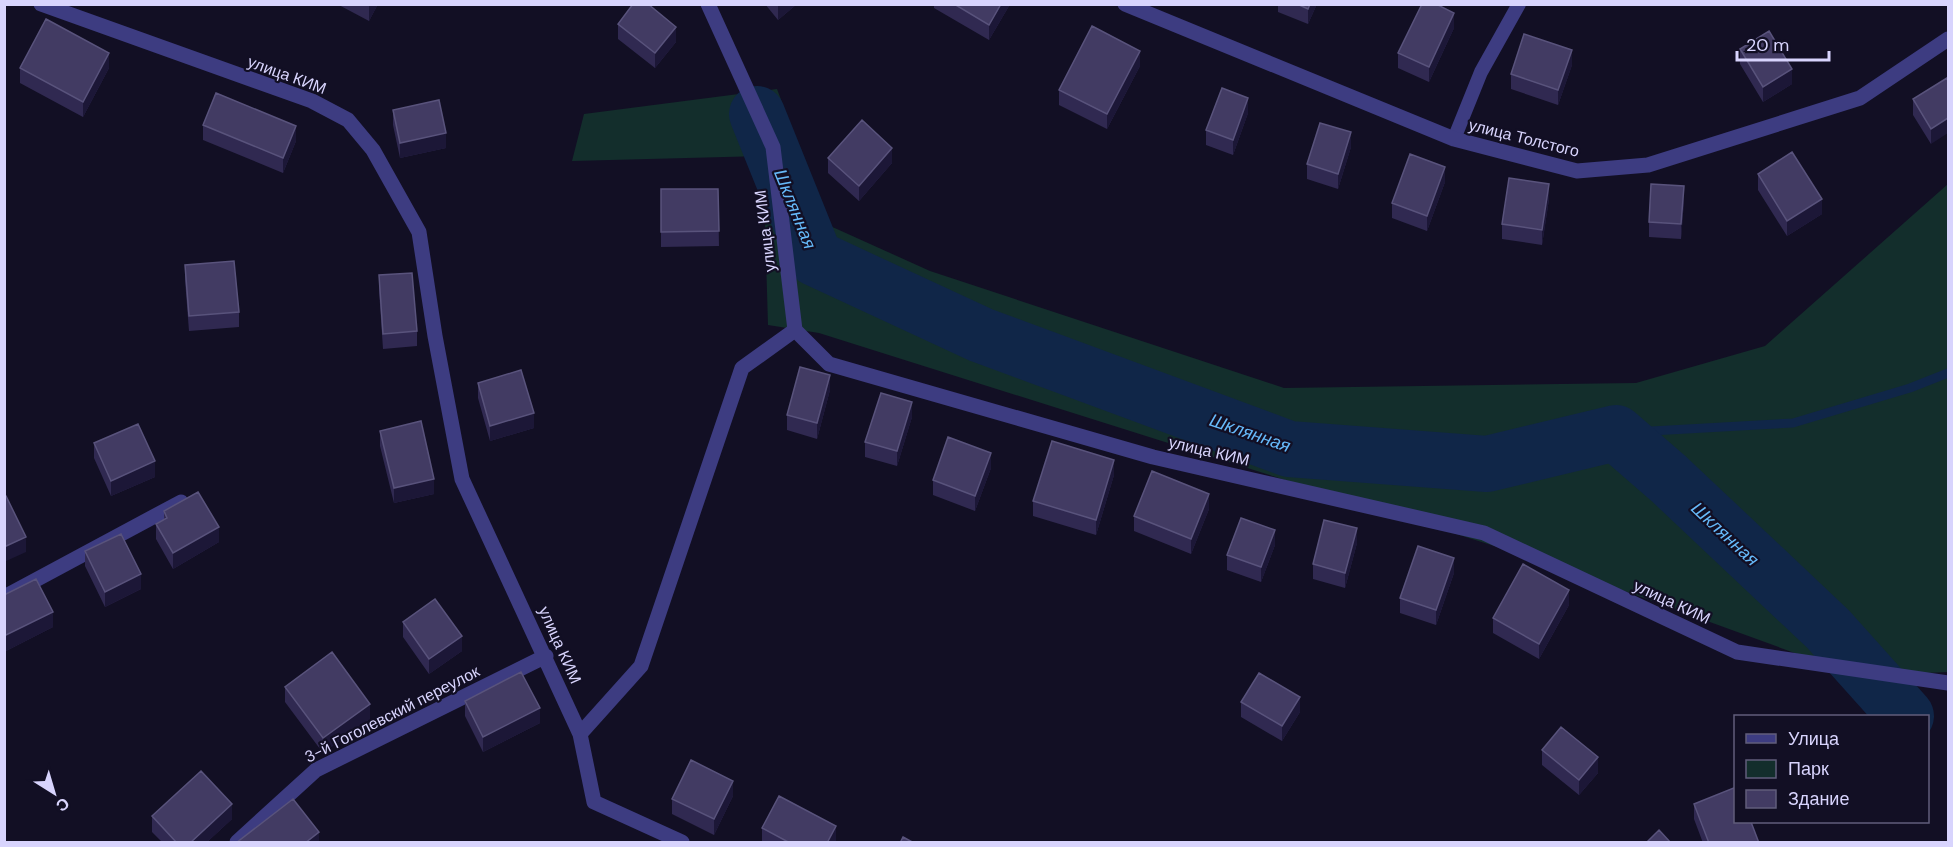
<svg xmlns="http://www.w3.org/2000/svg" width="1953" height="847" font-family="'DM Sans',sans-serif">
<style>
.green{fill:#132e2c}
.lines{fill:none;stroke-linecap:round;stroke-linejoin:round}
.stream{stroke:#102648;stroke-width:9}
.river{stroke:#102648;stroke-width:56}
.lane{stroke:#3d3c81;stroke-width:14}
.street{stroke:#3d3c81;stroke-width:15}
.wall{fill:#302951}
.shaded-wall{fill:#1c1737}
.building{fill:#423b63;stroke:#59537c;stroke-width:1.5}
.labels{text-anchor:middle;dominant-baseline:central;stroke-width:4.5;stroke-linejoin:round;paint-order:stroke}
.street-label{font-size:16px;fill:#d8d4fd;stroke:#120f24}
.water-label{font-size:18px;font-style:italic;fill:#66b9f9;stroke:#120f24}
</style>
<rect width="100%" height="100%" fill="#120f24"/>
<path class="green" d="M777,89L828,225L930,271L1284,388L1636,383L1765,346L1948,184V672L1858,676L1542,561L819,333L768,325L763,156L572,161L584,114Z"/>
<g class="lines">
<path class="stream" d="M1616,433L1793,423L1910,388L1948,373"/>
<path class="river" d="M757,114L815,258L981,335L1289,449L1487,464L1616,433L1669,479L1828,629L1906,716"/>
<path class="lane" d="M1454,139L1481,72L1519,4"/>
<path class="street" d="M41,4L312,101L348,120L373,150L419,232L435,336L462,479L580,734L594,802L682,842
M708,4L773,147L795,330L829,364L1153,457L1484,533L1737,652L1948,683
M1125,4L1454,139L1577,171L1648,165L1860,98L1948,39
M4,597L181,502
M580,734L641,666L742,368L795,330
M237,842L316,770L546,656"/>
</g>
<path class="wall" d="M337,4H378L369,21Z
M765,4H797L778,20Z
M934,4H1009V6L989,40L934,8Z
M1278,4H1317L1308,24L1278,12Z
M618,24L676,42L655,68L618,39Z
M1454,28L1429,82L1398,68V53Z
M1740,49L1792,84L1763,102L1740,64Z
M1572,65L1558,105L1511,89V74Z
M1140,66L1107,129L1059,105V90Z
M20,68H109L83,117L20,83Z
M1947,78L1931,144L1913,115V99Z
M393,110L446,148L400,158L393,125Z
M1248,113L1233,155L1206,145V130Z
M203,125L296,141L283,173L203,140Z
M1351,147L1338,189L1307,179V164Z
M828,158L892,163L859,201L828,173Z
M1758,174L1822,214L1787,236L1758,190Z
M1445,182L1427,231L1392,218V203Z
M661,189H718L719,246L661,247Z
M1549,199L1542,245L1502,239V224Z
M1684,201L1681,239L1649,237V222Z
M185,265L239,312V327L189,331L185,280Z
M379,275L417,331V346L383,349L379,290Z
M478,383L534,428L490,441L478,398Z
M830,390L817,439L787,430V415Z
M912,417L897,466L865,457V442Z
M380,431L434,494L394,503L380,446Z
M94,443L155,477L111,496L94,458Z
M991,468L975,511L933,495V480Z
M1114,475L1096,535L1033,516V501Z
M1209,509L1191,554L1134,531V516Z
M164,511L219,542L173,569L156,539V524L164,520Z
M1357,543L1345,588L1313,579V564Z
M1275,545L1261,582L1227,570V555Z
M85,551L141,589L105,607L85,566Z
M1454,573L1436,625L1400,613V598Z
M4,595L53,627L6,651L4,647Z
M1569,605L1539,659L1493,633V618Z
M403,622L462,651L429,674L403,637Z
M285,687L370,719L323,753L285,702Z
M465,701L540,723L483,752L465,716Z
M1241,702L1300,712L1282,741L1241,717Z
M1542,750L1598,773L1579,795L1542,765Z
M733,796L714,835L672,814V799Z
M1694,804L1759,843H1703L1694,819Z
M152,816L232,819L206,843H163L152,832Z
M762,828L836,841L835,843H762Z"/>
<path class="shaded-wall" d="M369,4H378L369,21Z
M778,4H797L778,20Z
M1001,4H1009V6L989,40V25Z
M1310,4H1317L1308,24V9Z
M1454,13V28L1429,82V67Z
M676,27V42L655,68V53Z
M1572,50V65L1558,105V90Z
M1140,51V66L1107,129V114Z
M109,53V68L83,117V102Z
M1792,69V84L1763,102V87Z
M1248,98V113L1233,155V140Z
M1948,118V133L1931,144V129Z
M296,126V141L283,173V158Z
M1351,132V147L1338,189V174Z
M446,133V148L400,158V143Z
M892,148V163L859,201V186Z
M1445,167V182L1427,231V216Z
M1549,184V199L1542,245V230Z
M1684,186V201L1681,239V224Z
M1822,199V214L1787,236V221Z
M830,375V390L817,439V423Z
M912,402V417L897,466V451Z
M534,413V428L490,441V426Z
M991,453V468L975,511V496Z
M1114,460V475L1096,535V520Z
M155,461V477L111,496V481Z
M434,479V494L394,503V488Z
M1209,494V509L1191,554V539Z
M219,527V542L173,569V553Z
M1357,528V543L1345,588V573Z
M1275,530V545L1261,582V567Z
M26,537V552L4,562V547Z
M1454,558V573L1436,625V610Z
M141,574V589L105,607V592Z
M1569,590V605L1539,659V644Z
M53,612V627L6,651V635Z
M462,636V651L429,674V659Z
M1300,697V712L1282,741V726Z
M370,704V719L323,753V738Z
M540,708V723L483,752V737Z
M1598,757V773L1579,795V780Z
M733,781V796L714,835V819Z
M232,804V819L206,843H190Z
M836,826V841L835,843H827Z
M319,832V843H305Z"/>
<path class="building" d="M633,4H648L676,27L655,53L618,24Z
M954,4H1001L989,25Z
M1297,4H1310L1308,9Z
M1422,4H1436L1454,13L1429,67L1398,53Z
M46,19L109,53L83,102L20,68Z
M1092,26L1140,51L1107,114L1059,90Z
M1769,31L1792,69L1763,87L1740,49Z
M1524,34L1572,50L1558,90L1511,74Z
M1947,78L1948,81V118L1931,129L1913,99Z
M1222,88L1248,98L1233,140L1206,130Z
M216,93L296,126L283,158L203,125Z
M439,100L446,133L400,143L393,110Z
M862,120L892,148L859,186L828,158Z
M1320,123L1351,132L1338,174L1307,164Z
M1792,152L1822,199L1787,221L1758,174Z
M1410,154L1445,167L1427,216L1392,203Z
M1509,178L1549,184L1542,230L1502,224Z
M1651,184L1684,186L1681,224L1649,222Z
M661,189H718L719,231L661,232Z
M234,261L239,312L189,316L185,265Z
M412,273L417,331L383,334L379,275Z
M800,367L830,375L817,423L787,415Z
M521,370L534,413L490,426L478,383Z
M881,393L912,402L897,451L865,442Z
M421,421L434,479L394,488L380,431Z
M138,424L155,461L111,481L94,443Z
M948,437L991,453L975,496L933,480Z
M1052,441L1114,460L1096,520L1033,501Z
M1152,471L1209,494L1191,539L1134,516Z
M198,492L219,527L173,553L156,524L167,518L164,511Z
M4,496H6L26,537L4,547Z
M1241,518L1275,530L1261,567L1227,555Z
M1324,520L1357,528L1345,573L1313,564Z
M121,534L141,574L105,592L85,551Z
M1418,546L1454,558L1436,610L1400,598Z
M1523,564L1569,590L1539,644L1493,618Z
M36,579L53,612L6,635L4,632V595Z
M435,599L462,636L429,659L403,622Z
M332,652L370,704L323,738L285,687Z
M521,672L540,708L483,737L465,701Z
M1259,673L1300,697L1282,726L1241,702Z
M1561,727L1598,757L1579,780L1542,750Z
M691,760L733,781L714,819L672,799Z
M201,771L232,804L190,843H177L152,816Z
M1736,787V822H1751L1759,843H1709L1694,804Z
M779,796L836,826L827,843H790L762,828Z
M293,799L319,832L305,843H236Z
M1659,830L1671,843H1646Z
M903,837L914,843H900Z"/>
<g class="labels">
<g class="street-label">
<text transform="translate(287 75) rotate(20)">улица КИМ</text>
<text transform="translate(1524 138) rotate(14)">улица Толстого</text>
<text transform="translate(765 231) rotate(-97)">улица КИМ</text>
<text transform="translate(1209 451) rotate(13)">улица КИМ</text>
<text transform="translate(1672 602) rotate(25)">улица КИМ</text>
<text transform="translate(560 645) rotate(66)">улица КИМ</text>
<text transform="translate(392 714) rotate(-27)">3-й Гоголевский переулок</text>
</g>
<g class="water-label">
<text transform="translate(795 209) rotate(68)">Шклянная</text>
<text transform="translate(1250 433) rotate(19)">Шклянная</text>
<text transform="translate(1725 534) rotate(43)">Шклянная</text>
</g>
</g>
<rect width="1953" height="847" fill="none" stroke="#d8d4fd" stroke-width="12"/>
<rect x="1734" y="715" width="195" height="108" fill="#120f24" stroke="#615e7b" stroke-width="1.5"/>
<rect x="1746" y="734" width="30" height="9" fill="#3d3c81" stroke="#615e7b" stroke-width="1.5"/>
<text x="1788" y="745" font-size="18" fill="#d8d4fd">Улица</text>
<rect x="1746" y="760" width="30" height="18" fill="#132e2c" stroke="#615e7b" stroke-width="1.5"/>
<text x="1788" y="775" font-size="18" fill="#d8d4fd">Парк</text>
<rect x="1746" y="790" width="30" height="18" fill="#423b63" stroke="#615e7b" stroke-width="1.5"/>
<text x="1788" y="805" font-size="18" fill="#d8d4fd">Здание</text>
<g transform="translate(54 793) rotate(143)" stroke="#120f24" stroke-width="4.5" paint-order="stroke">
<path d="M0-4.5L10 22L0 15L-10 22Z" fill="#d8d4fd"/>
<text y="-9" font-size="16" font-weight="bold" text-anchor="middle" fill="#d8d4fd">С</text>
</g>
<path d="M1737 51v9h92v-9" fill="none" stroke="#d8d4fd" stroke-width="3"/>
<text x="1746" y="51" font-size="18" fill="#d8d4fd" stroke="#120f24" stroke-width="4.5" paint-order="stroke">20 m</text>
</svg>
